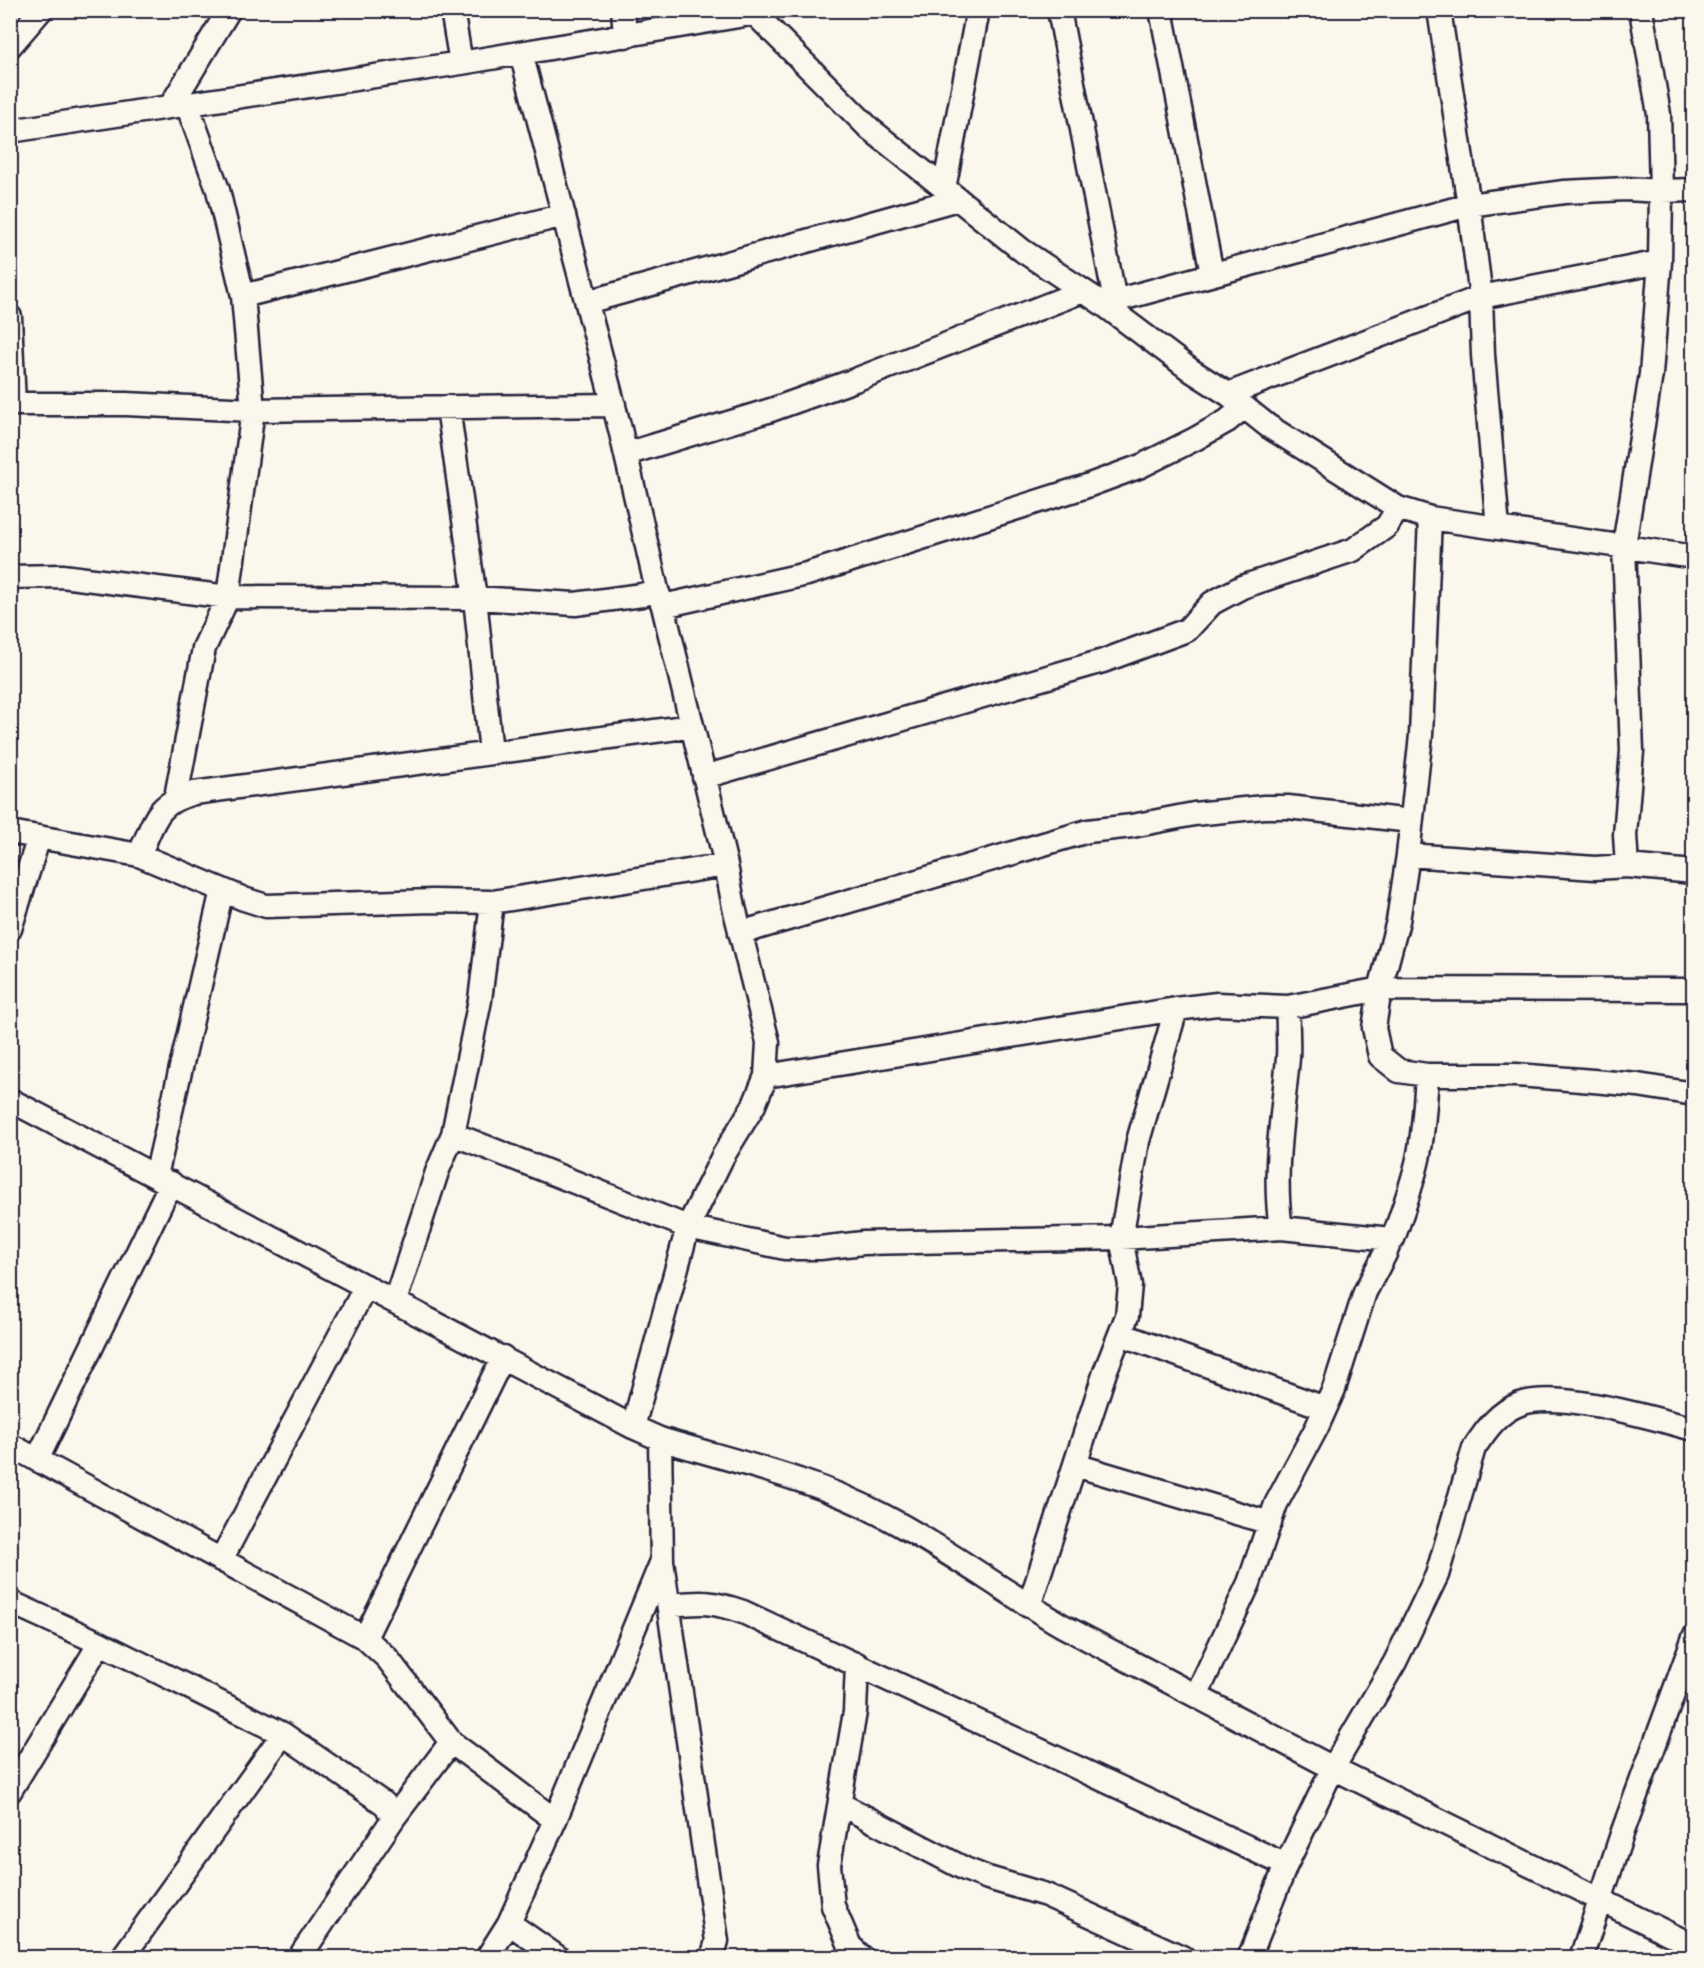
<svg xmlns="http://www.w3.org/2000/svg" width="1704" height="1968" font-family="Mali,sans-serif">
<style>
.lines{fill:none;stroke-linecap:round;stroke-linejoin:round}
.minor-casing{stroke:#22223b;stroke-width:27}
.minor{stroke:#fbf7ec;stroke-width:22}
</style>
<rect width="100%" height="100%" fill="#fbf7ec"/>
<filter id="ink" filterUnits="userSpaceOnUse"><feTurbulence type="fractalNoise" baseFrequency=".0167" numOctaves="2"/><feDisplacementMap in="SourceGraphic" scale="12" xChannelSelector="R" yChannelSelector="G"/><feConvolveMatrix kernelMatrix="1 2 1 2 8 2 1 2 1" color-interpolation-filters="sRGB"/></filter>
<g filter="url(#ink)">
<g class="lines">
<g class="minor-casing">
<path id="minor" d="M452,10L461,63
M623,10L625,36
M756,10L755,14L870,129L1023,251L1103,304L1192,371L1228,394L1268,426L1398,508L1430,518L1694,557
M1059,10L1115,301
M1161,10L1212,274
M1439,10L1469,205L1481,297L1483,355L1498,528
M10,46L41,10
M521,53L620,429L657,590L663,606L726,865L734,907L768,1042L766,1076L754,1105L723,1156L688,1227L633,1427
M170,107L229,10
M10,131L461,63L768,11
M944,189L978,10
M243,296L564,215
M587,302L958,199
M1103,304L1469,205L1564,192L1626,189L1661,191L1694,190
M10,317L14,404
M1228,394L1481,297L1660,262
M10,404H126L253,410L614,405
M448,407L475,598L491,753
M626,454L771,410L855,380L1083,291
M1430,518L1421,735L1408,855L1398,921L1380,989L1374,1028L1380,1056L1399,1071L1427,1075H1516L1593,1081L1638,1085L1694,1094
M10,577L62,576L228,597L475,598L575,604L642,595L657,590
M663,606L807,574L1084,487L1141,466L1195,439L1227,421L1244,407
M704,777L1103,661L1187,630L1212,603L1242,587L1353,550L1387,526L1398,508
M176,797L204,648L228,597L253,410L243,296L218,190L187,104
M10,832L139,855L244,899L266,906L433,901L492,902L726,865
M139,855C155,821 155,803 194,793L692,726
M1408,855L1595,868L1627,866L1694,872
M1627,866L1625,835L1632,751L1624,546L1651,374L1660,262L1661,191L1659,114L1641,10
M10,929L39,837
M740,933L1088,831L1132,826L1194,814L1264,807H1288L1411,821
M766,1076L1176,1009L1217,1004L1288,1007L1380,989L1694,990
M10,1100L633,1427L660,1439C732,1461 815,1479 880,1514C944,1547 1001,1590 1063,1626L1333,1768L1694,1946
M453,1134L688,1227L785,1248H820L863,1243L1121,1238L1281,1228L1391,1239
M156,1176L222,890
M1281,1228C1272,1172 1283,1114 1288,1058C1289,1042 1287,1024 1288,1007
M395,1301L437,1172L453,1134L480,1000L492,902
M1120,1334L1325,1408
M660,1439L662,1561L717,1941L712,1958
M10,1445L365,1638L387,1658L451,1742L393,1819L299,1958
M37,1460L171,1183
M1075,1465L1270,1523
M221,1560L366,1286
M10,1602L100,1643L283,1734L386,1805L393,1819
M670,1605C702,1602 711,1601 743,1612L1286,1865
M1029,1606L1105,1372L1127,1316L1130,1285L1121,1238L1138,1141L1176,1009
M365,1638L503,1357
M857,1664L855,1712L829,1865L833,1906L850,1946L863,1958
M1196,1696L1249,1583L1276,1504L1317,1427L1334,1389L1365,1292L1385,1254L1391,1239H1393C1402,1213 1412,1186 1418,1159C1424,1131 1425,1103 1427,1075
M451,1742L555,1820
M10,1791L100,1643
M840,1804L965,1869L988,1878L1046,1895L1184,1958
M509,1923L559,1958
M122,1958L283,1734
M487,1958L509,1923L555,1820L662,1561
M1249,1958L1286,1865L1333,1768L1395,1662L1437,1575L1474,1448C1486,1430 1498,1412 1520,1404C1560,1390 1651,1418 1694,1429
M1581,1958L1623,1831L1694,1637"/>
</g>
<use href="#minor" class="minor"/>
</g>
</g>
<rect width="1704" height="1968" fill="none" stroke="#fbf7ec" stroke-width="36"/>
<rect x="18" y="18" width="1668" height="1932" fill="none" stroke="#22223b" stroke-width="2" filter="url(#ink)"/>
</svg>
